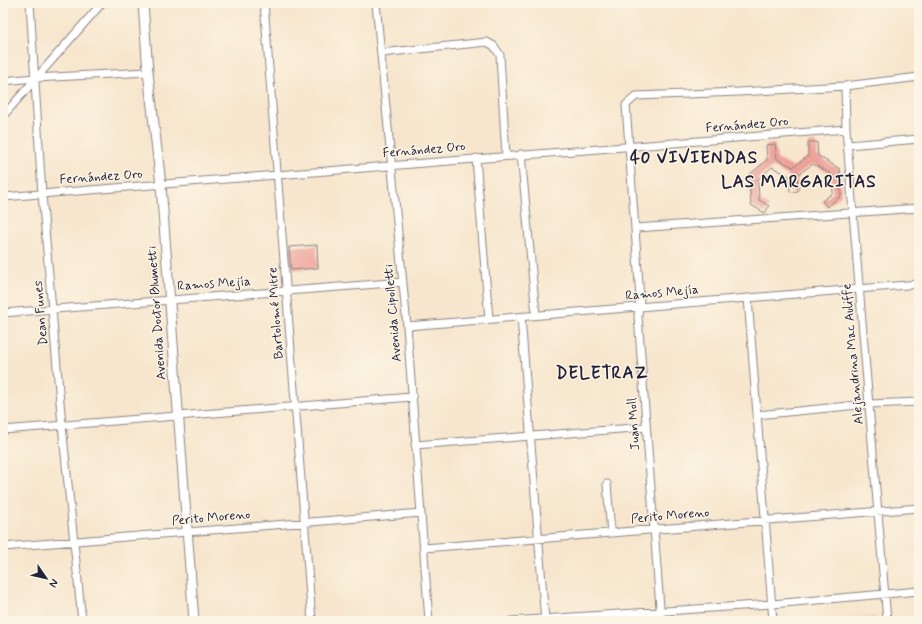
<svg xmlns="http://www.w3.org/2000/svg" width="922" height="624" viewBox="0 0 922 624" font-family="Mynerve,sans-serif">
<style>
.built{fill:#f4d3c0}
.building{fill:#eda098}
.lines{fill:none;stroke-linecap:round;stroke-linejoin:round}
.minor-casing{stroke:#8c8484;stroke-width:9}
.major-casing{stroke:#8c8484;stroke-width:11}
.minor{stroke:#fff;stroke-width:7}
.major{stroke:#fff;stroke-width:9}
.labels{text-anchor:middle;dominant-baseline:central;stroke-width:3;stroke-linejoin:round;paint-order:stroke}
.street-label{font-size:13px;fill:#22223b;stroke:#fcf5e5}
.district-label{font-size:17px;font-weight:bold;letter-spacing:1px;fill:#22223b;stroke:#fcf5e5}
</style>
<rect width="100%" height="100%" fill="#fcf5e5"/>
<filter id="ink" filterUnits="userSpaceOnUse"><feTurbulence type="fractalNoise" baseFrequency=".025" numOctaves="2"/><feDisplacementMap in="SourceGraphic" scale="8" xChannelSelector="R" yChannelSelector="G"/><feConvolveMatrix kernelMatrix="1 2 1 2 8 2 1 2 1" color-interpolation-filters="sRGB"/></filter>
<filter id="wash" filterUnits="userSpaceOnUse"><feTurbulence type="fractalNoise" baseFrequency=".012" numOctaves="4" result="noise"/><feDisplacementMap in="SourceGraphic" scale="16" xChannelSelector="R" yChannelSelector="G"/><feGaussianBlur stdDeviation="0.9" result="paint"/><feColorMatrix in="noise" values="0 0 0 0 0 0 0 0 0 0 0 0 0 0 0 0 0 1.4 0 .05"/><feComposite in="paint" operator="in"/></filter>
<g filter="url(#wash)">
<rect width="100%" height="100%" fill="#f7e6cd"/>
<path class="built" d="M875 616V621H844V619Z"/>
<g id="blocks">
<path class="building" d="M808 142H817L818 156 840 169 841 196 827 207 822 201 833 193 831 174 813 164 797 175 798 191 790 192 789 176 772 167 758 179 759 200 769 206 765 213 751 205 749 175 767 160 766 145 775 144 777 159 793 167 808 156Z
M317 245 318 268 291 270 289 247Z"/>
</g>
</g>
<g filter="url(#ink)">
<use href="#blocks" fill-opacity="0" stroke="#8c8484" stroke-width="1"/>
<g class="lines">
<g class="minor-casing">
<path id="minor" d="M30 3 42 194 62 425 82 621
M264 3 312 621
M376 3 407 326 429 621
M381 53 487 42 494 46 500 55 506 156
M3 81 35 78 148 72
M845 86 846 129 887 621
M3 116 102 3
M848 145 919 139
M521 154 536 315
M476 158 489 319
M3 197 846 129
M636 228 919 208
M748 298 773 621
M3 313 403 282
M521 317 545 621
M407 326 919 284
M757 415 869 404 919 402
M3 430 412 397
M415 445 646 427
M607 484 611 533
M3 547 421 513
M424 548 919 508
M511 621 772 604 919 591
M661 621 638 316 640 298 626 105 636 96 739 92 845 86 919 77"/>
</g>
<g class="major-casing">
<path id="major" d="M143 3 148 72 161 185 194 621"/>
</g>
<use href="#minor" class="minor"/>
<use href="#major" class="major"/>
</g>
</g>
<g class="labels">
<g class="street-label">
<text transform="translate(747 125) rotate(-5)">Fernández Oro</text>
<text transform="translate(424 150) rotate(-5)">Fernández Oro</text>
<text transform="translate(101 177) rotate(-4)">Fernández Oro</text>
<text transform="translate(214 284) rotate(-4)">Ramos Mejía</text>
<text transform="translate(662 293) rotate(-5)">Ramos Mejía</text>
<text transform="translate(41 313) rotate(-95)">Dean Funes</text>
<text transform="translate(157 313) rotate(-94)">Avenida Doctor Blumetti</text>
<text transform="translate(276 313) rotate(-94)">Bartolomé Mitre</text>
<text transform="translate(393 313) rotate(-95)">Avenida Cipolletti</text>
<text transform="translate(853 354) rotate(-95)">Alejandrina Mac Auliffe</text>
<text transform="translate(634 424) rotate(-94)">Juan Moll</text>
<text transform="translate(670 516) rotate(-5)">Perito Moreno</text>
<text transform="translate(211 518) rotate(-5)">Perito Moreno</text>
</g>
<g class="district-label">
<text x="694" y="158">40 VIVIENDAS</text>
<text x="799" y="182">LAS MARGARITAS</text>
<text x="602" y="373">DELETRAZ</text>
</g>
</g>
<rect width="922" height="624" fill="none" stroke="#fcf5e5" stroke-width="16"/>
<g transform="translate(46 578) rotate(124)" stroke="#fcf5e5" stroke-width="3" paint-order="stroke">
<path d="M0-3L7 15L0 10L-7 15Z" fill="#22223b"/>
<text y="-6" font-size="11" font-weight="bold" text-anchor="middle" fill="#22223b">N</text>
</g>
</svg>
